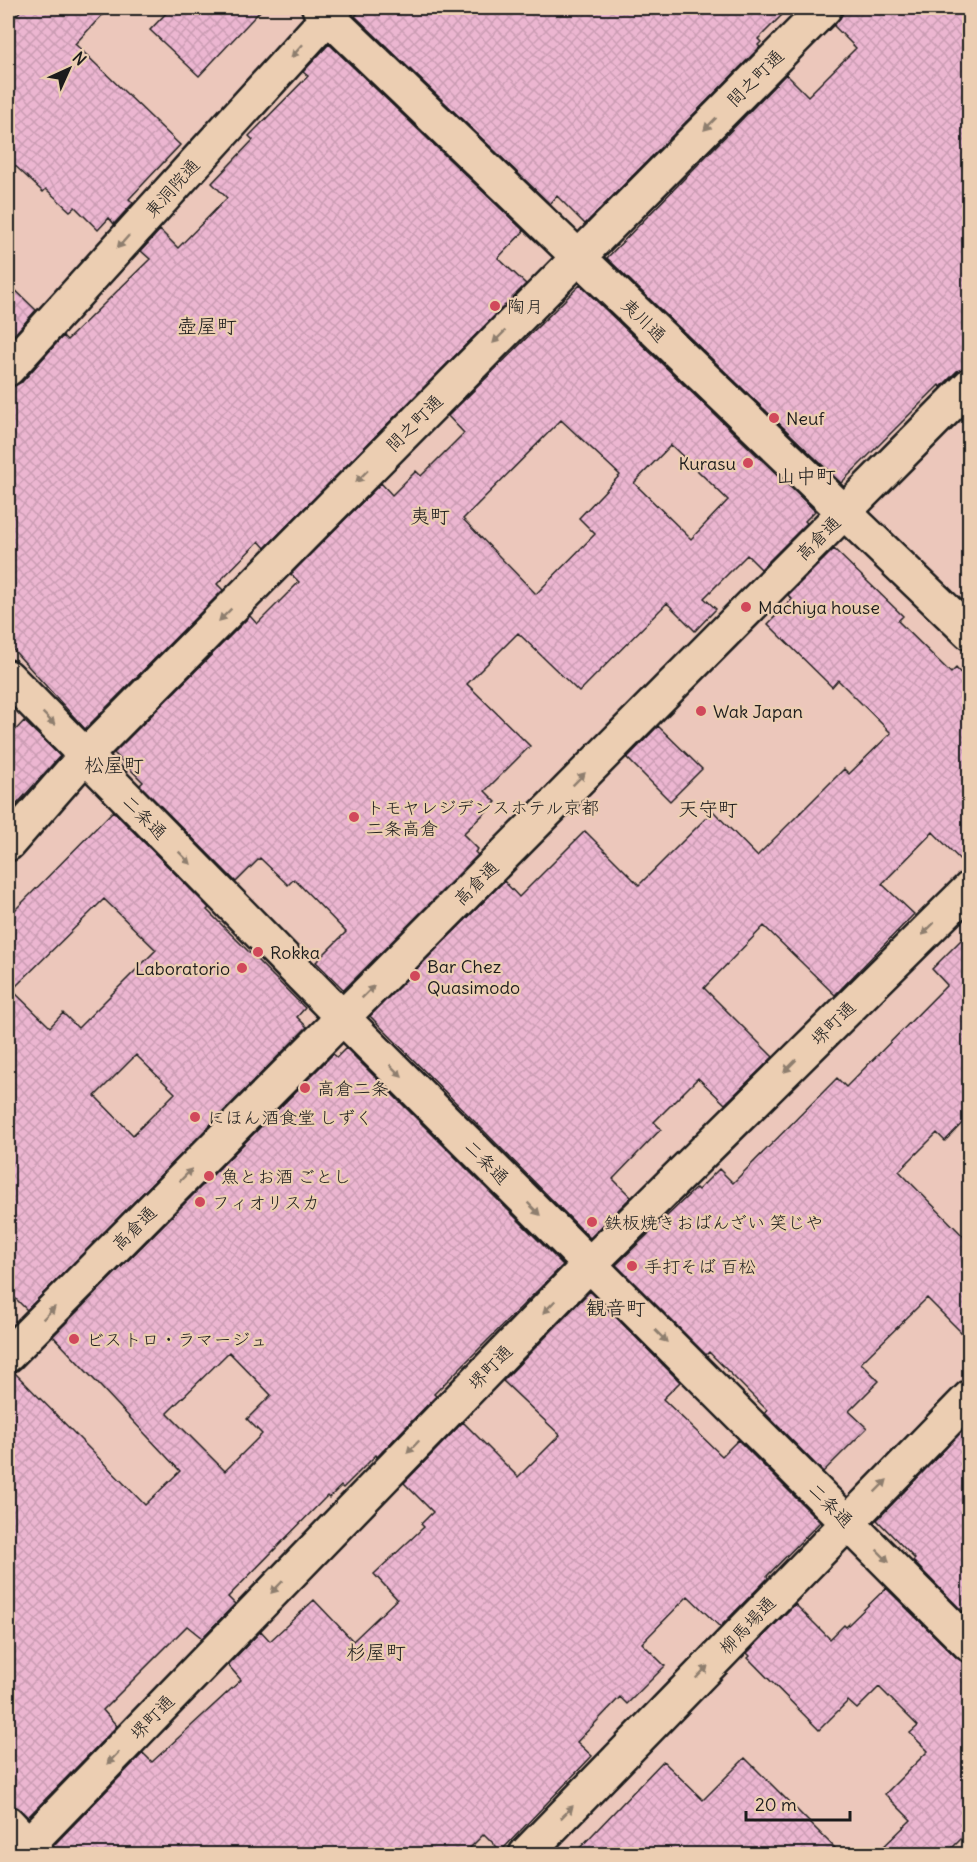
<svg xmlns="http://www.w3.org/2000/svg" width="977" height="1862" viewBox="0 0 977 1862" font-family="Delius,'Klee One',sans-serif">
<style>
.building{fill:url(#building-cross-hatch);stroke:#1c1c1c;stroke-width:1.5;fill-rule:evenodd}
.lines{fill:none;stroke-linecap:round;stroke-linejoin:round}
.minor-casing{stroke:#1c1c1c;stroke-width:38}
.minor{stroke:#ecceb2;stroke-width:33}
.oneway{fill:#8e7e6e}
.poi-dot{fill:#d1495b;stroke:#ecceb2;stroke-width:2}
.labels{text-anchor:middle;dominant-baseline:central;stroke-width:4.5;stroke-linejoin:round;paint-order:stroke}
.street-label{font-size:18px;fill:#1c1c1c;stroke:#ecceb2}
.poi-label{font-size:18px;fill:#1c1c1c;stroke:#ecceb2;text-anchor:start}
.neighbourhood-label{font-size:20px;fill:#1c1c1c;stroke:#ecceb2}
</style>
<defs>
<pattern id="building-cross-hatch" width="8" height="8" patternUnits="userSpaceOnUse" patternTransform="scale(1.5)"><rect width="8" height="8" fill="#ecb6d1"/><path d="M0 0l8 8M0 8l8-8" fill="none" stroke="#ca9cb3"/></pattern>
</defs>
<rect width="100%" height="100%" fill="#ecc7bb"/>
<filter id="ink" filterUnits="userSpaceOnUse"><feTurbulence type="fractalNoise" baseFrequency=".0167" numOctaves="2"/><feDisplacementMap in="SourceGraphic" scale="12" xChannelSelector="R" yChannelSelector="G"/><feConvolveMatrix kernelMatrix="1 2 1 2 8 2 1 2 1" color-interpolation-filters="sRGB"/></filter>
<g filter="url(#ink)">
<path class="building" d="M23 8H109L75 44 180 145 129 199 133 203 114 224 109 218 98 230 75 207 70 211 46 189 43 192 8 159V25Z
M171 8H263L199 76 150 30Z
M363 8H789L758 39 761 42 758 45 760 47 585 224 557 196 550 204 355 16Z
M843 8H969V367L957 371 941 387 939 385 841 483 607 258 786 74 808 96 856 48 834 26 843 13Z
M329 44 524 231 498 258 526 284 265 548 259 541 217 584 223 590 85 729 8 644V387L22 382 63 336 67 340 150 259 141 251 160 230 178 248 227 198 212 183 253 140 249 136 308 76 303 72Z
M8 283 36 310 8 342Z
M580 285 815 511 805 521 807 523 761 569 747 555 704 598 716 609 695 631 667 603 579 692 518 633 467 684 530 746 485 791 496 802 463 834 478 849 475 852 478 855 344 990 316 962 346 932 294 879 288 885 260 858 236 882 140 785 143 782 114 753 250 616 257 624 299 582 291 574 381 483 392 495 416 471 421 476 464 433 448 416ZM561 420 620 475 579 518 595 534 536 594 463 519ZM671 445 728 500 691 539 634 483Z
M834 549 903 616 898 621 951 673 956 668 969 682V869L933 832 882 884 914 914 835 995 764 926 704 988 773 1057 725 1104 698 1078 654 1122 661 1129 613 1179 631 1197 590 1238 370 1016 504 881 519 897 585 831 639 885 713 811 757 856 844 769 849 774 891 733 838 680 832 687 768 624 792 599 788 595Z
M24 721 60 756 8 814V738Z
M658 726 702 769 670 801 627 758Z
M113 811 209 908 207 910 305 1008 297 1017 307 1027 27 1310 8 1291V917ZM104 899 156 950 78 1028 63 1013 50 1027 12 990ZM136 1055 175 1093 133 1135 95 1096Z
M969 932V1116L945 1141 937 1133 899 1171 969 1242V1340L927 1298 861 1363 879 1381 849 1411 867 1428 823 1472 765 1413 767 1410 709 1352 706 1355 616 1265 696 1188 698 1190 719 1169 733 1183 837 1078 846 1087 947 985 932 969Z
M346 1048 563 1265 434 1394 436 1396 377 1457 376 1455 343 1488 341 1486 329 1498 327 1496 228 1597 235 1604 202 1638 187 1626 103 1710 117 1726 28 1817 8 1802V1373L14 1372 145 1505 180 1471 53 1336 333 1054 337 1057ZM229 1352 271 1395 247 1419 262 1434 225 1471 167 1413Z
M590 1291 680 1382 663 1399 722 1456 738 1440 820 1522 767 1576 768 1578 720 1627 688 1596 642 1643 665 1666 627 1704 620 1697 577 1742 592 1756 501 1851 484 1834 464 1854H60L53 1846 143 1753 152 1762 241 1680 228 1665 261 1631 270 1641 314 1600 353 1641 397 1599 374 1574 424 1527 421 1524 433 1512 404 1483 463 1422 518 1477 560 1435 503 1381Z
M969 1424V1618L913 1561 915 1559 877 1520Z
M886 1588 957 1658 969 1663V1831L946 1854H876L911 1820 885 1794 928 1751 910 1733 918 1726 879 1687 857 1709 848 1701 819 1730 748 1658 750 1656 747 1653 795 1604 830 1639 844 1625 846 1627Z
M745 1758 841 1854H574L663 1761 703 1800Z"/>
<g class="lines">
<g class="minor-casing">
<path id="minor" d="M319 8 970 633
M8 369 336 8
M8 677 342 1017 970 1645
M8 844 85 756 825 8
M8 1355 970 385
M8 1823 37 1854
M19 1854 589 1265 970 888
M526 1854 970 1397"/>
</g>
<use href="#minor" class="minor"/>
</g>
<defs><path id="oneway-solid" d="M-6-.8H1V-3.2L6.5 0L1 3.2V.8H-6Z" transform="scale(1.5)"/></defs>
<g class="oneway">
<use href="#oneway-solid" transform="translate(297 51) rotate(132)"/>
<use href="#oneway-solid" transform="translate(710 124) rotate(135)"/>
<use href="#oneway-solid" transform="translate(123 242) rotate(132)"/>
<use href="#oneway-solid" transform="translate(499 337) rotate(135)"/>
<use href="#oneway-solid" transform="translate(362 476) rotate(135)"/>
<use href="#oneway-solid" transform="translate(225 615) rotate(135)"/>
<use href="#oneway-solid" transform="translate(49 719) rotate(45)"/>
<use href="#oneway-solid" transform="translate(579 779) rotate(-45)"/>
<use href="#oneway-solid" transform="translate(185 858) rotate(45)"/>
<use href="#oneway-solid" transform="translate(928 929) rotate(135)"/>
<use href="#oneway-solid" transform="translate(368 992) rotate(-45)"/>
<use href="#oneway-solid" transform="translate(790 1066) rotate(135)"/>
<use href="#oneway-solid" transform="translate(396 1071) rotate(45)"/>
<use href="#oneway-solid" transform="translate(186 1175) rotate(-45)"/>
<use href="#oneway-solid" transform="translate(534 1209) rotate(45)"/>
<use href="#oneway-solid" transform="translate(549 1307) rotate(134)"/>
<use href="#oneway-solid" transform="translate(49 1313) rotate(-45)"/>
<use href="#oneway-solid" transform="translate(661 1336) rotate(45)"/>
<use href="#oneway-solid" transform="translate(413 1447) rotate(134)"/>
<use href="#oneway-solid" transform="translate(881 1486) rotate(-45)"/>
<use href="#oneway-solid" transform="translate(883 1556) rotate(45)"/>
<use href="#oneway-solid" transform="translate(277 1587) rotate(134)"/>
<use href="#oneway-solid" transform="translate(702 1672) rotate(-46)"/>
<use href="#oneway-solid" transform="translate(113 1758) rotate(134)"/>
<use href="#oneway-solid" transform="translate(567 1812) rotate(-46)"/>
</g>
</g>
<g class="poi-dot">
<circle cx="495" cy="306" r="6"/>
<circle cx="774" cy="418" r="6"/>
<circle cx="748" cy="463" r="6"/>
<circle cx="746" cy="607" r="6"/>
<circle cx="701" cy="711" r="6"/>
<circle cx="354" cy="817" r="6"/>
<circle cx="258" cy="952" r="6"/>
<circle cx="242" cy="968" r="6"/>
<circle cx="415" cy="976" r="6"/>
<circle cx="305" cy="1088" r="6"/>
<circle cx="195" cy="1117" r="6"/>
<circle cx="209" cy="1176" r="6"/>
<circle cx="200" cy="1202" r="6"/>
<circle cx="592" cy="1222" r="6"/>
<circle cx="632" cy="1266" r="6"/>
<circle cx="74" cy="1339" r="6"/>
</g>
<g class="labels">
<g class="street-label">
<text transform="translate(755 78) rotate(-45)">間之町通</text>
<text transform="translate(172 188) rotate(-48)">東洞院通</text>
<text transform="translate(644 320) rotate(44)">夷川通</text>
<text transform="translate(414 423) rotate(-45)">間之町通</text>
<text transform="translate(818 538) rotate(-45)">高倉通</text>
<text transform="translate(145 817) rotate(45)">二条通</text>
<text transform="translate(476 883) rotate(-45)">高倉通</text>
<text transform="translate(833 1023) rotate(-45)">堺町通</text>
<text transform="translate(487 1162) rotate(45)">二条通</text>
<text transform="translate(134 1228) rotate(-45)">高倉通</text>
<text transform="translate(490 1367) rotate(-46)">堺町通</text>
<text transform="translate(831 1505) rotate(45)">二条通</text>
<text transform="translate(747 1625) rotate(-46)">柳馬場通</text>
<text transform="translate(152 1717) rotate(-46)">堺町通</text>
</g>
<g class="poi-label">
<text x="507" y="306">陶月</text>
<text x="786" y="418">Neuf</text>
<text x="736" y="463" text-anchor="end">Kurasu</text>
<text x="758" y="607">Machiya house</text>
<text x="713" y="711">Wak Japan</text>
<text x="366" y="807">トモヤレジデンスホテル京都<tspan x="366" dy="21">二条高倉</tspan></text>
<text x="270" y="952">Rokka</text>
<text x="427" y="966">Bar Chez<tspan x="427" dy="21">Quasimodo</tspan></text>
<text x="230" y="968" text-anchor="end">Laboratorio</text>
<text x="317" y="1088">高倉二条</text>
<text x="207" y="1117">にほん酒食堂 しずく</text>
<text x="221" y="1176">魚とお酒 ごとし</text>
<text x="212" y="1202">フィオリスカ</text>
<text x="604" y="1222">鉄板焼きおばんざい 笑じや</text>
<text x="644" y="1266">手打そば 百松</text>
<text x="86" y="1339">ビストロ・ラマージュ</text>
</g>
<g class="neighbourhood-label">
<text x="207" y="325">壺屋町</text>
<text x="806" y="475">山中町</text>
<text x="430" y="515">夷町</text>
<text x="114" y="764">松屋町</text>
<text x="708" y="808">天守町</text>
<text x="616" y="1307">観音町</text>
<text x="376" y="1651">杉屋町</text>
</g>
</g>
<rect width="977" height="1862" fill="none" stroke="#ecceb2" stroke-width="30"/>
<rect x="15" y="15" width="947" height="1832" fill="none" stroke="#1c1c1c" stroke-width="2" filter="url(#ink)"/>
<g transform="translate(69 69) rotate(45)" stroke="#ecceb2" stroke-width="4.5" paint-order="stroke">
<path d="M0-4.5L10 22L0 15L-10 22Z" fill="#1c1c1c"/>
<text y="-9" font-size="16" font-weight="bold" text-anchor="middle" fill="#1c1c1c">N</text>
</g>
<path d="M746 1811v9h104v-9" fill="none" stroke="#1c1c1c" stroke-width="3"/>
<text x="755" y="1811" font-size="18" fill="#1c1c1c" stroke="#ecceb2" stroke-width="4.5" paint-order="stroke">20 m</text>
</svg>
